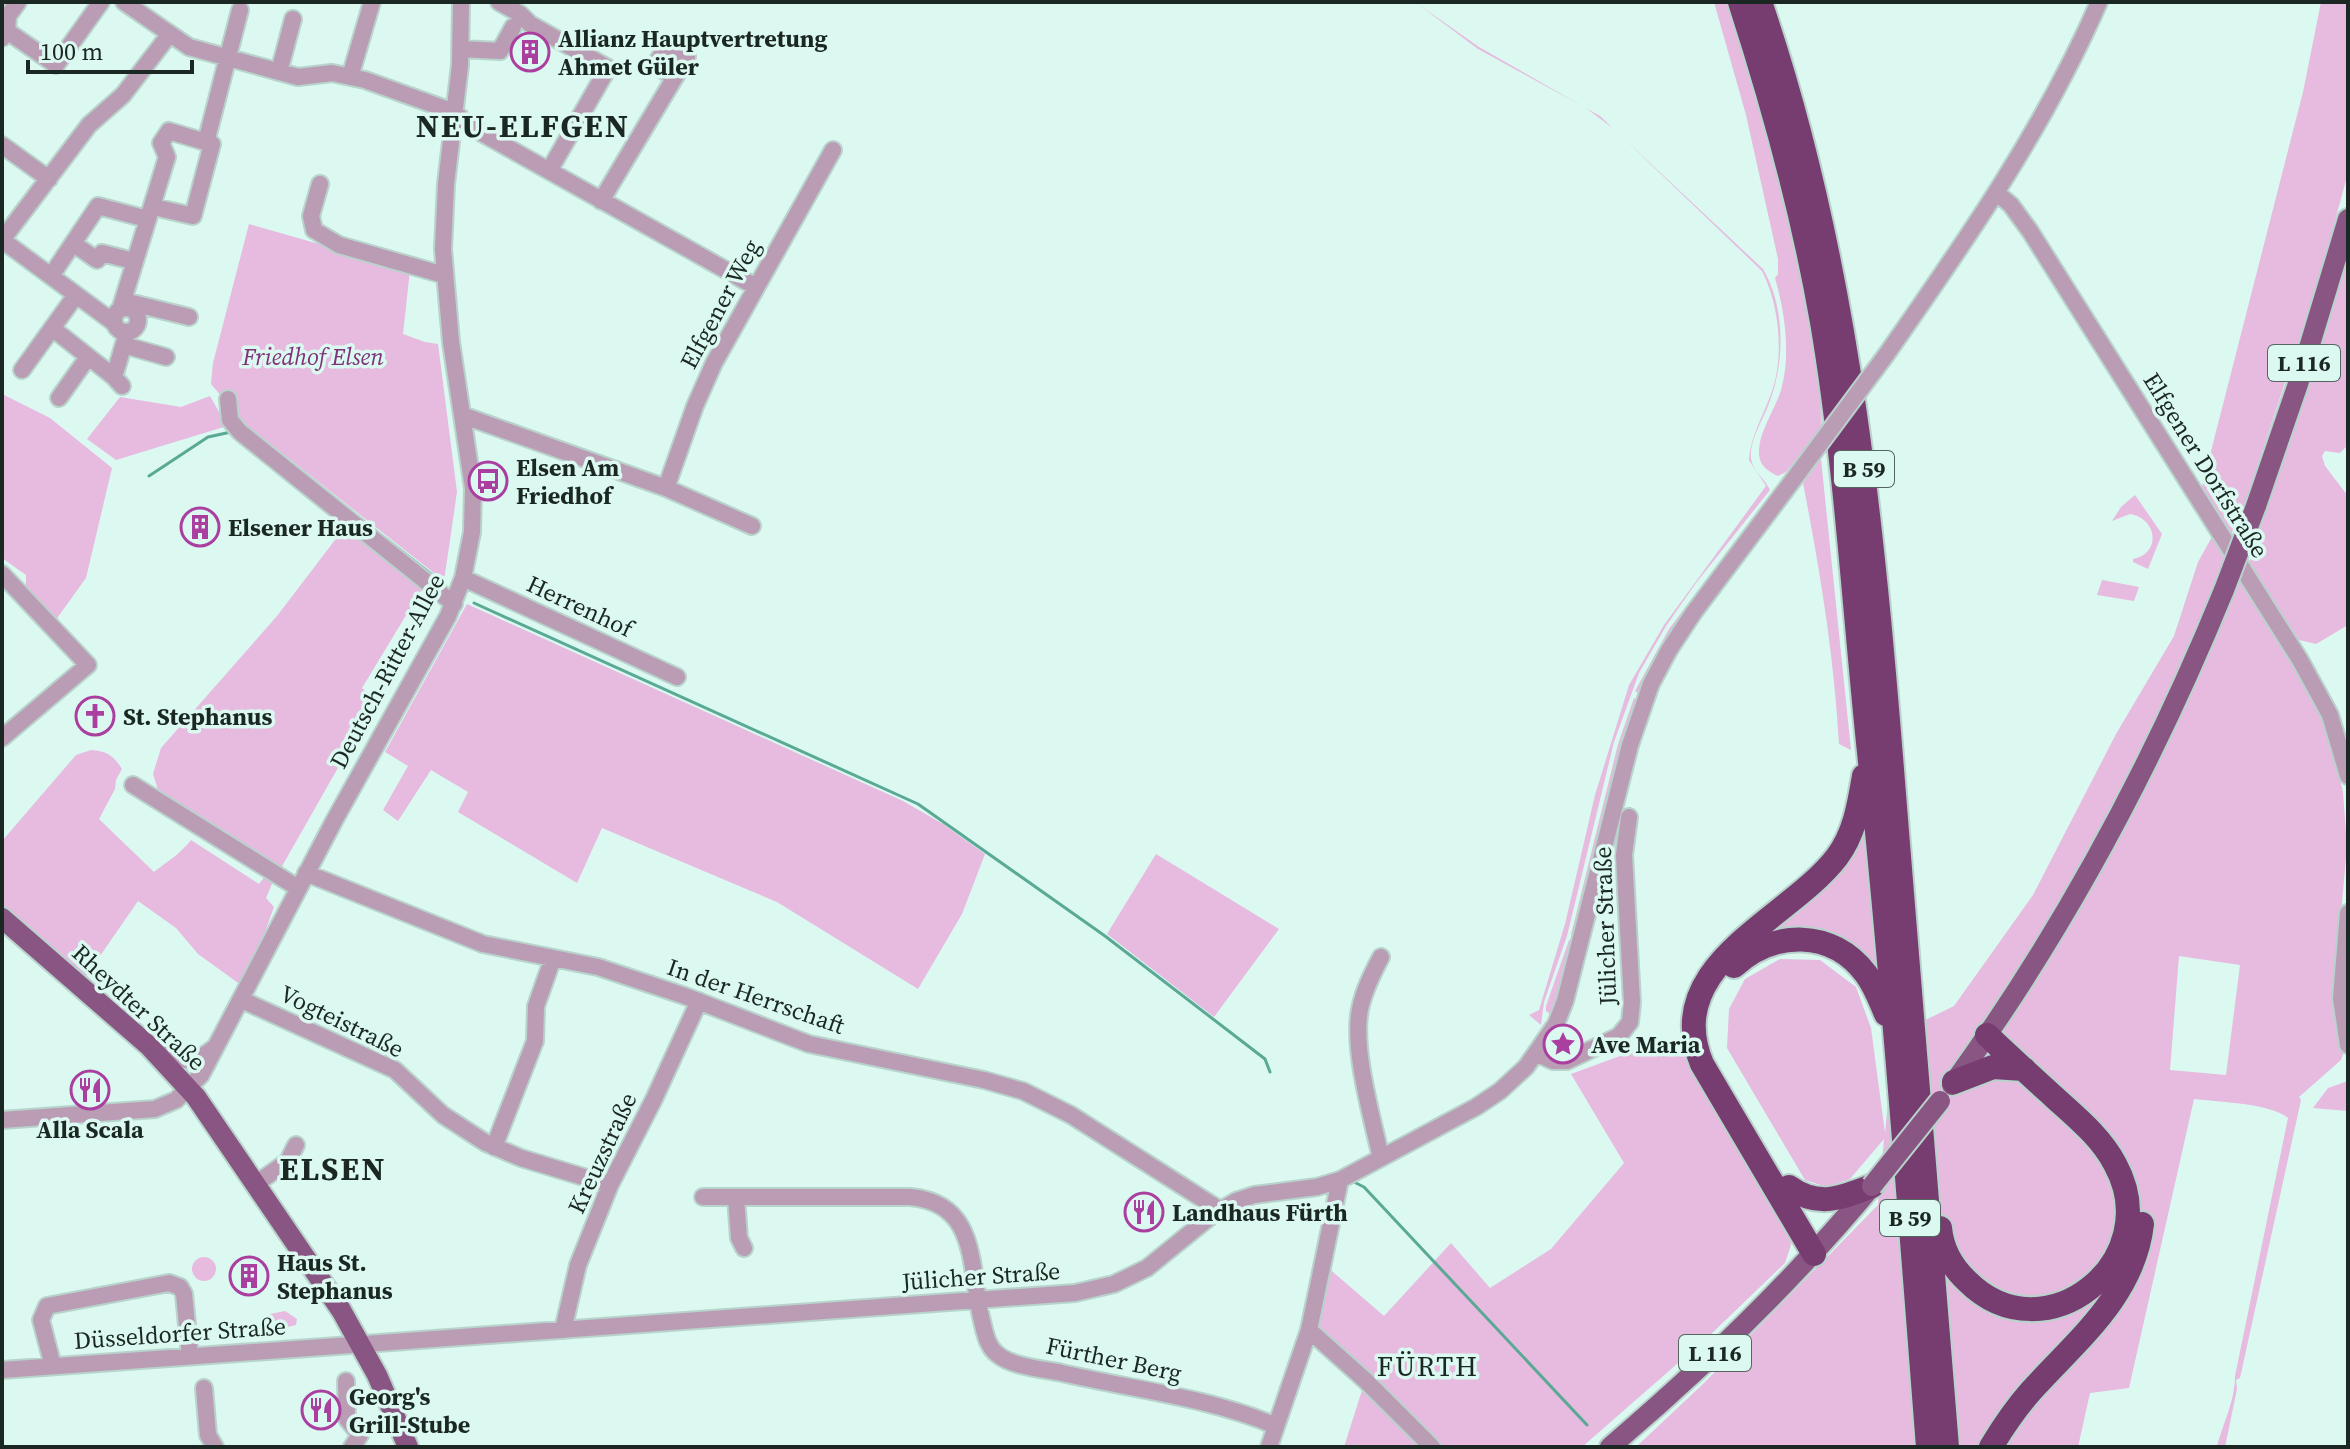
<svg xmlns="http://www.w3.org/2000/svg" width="2350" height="1449" viewBox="0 0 2350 1449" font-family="'Source Serif 4',serif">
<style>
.green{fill:#e7bae0;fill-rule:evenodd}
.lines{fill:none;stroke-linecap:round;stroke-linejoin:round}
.stream{stroke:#59a995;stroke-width:3}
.minor-casing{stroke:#b8d3cb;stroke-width:20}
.major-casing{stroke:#b8d3cb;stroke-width:24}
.highway-casing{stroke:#b8d3cb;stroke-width:28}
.minor{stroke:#ba9cb5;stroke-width:16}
.major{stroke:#895683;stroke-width:20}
.highway{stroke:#773c70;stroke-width:24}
.minor-bridge-casing{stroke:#b8d3cb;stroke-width:20;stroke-linecap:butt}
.major-bridge-casing{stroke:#b8d3cb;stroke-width:24;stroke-linecap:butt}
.minor-bridge{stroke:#ba9cb5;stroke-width:16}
.major-bridge{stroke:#895683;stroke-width:20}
.labels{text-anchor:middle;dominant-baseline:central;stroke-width:7;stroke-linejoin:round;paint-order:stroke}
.shield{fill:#dbf9f0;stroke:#556660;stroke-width:2}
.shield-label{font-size:22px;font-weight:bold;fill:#1b2723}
.poi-label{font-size:24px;font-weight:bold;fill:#1b2723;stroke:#dbf9f0;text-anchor:start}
.street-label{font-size:24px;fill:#1b2723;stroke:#dbf9f0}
.park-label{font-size:24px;font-style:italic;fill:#803278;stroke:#dbf9f0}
.quarter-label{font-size:28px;letter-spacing:2px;fill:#1b2723;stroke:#dbf9f0}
.district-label{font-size:32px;font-weight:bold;letter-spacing:2px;fill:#1b2723;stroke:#dbf9f0}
</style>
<rect width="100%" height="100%" fill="#dbf9f0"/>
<path class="green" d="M1415 2 1479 47 1600 116 1763 269C1786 308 1785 365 1768 406 1762 421 1749 442 1751 459 1753 471 1765 479 1770 490L1696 583 1666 626 1639 673 1614 742 1567 936 1544 1002 1541 1025 1529 1015 1539 1010 1565 924 1595 795 1629 685 1664 625 1766 486 1749 460C1751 434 1765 413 1773 388 1784 353 1779 304 1762 271L1614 129 1586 108 1478 49Z
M1714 2H1728L1773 152 1787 213 1817 360 1822 427 1786 472 1778 476C1768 471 1760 467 1759 454 1758 433 1775 410 1781 390 1791 355 1785 312 1775 278L1778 274V259L1746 115Z
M2321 2H2348V173L2318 283 2239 521 2237 520 2229 540 2326 721 2343 792 2347 846 2338 948 2344 1051 2341 1060 2299 1097 2301 1100 2240 1378 2236 1380 2237 1389 2225 1447H2217C2223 1422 2235 1402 2235 1376L2288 1118C2270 1103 2219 1102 2194 1099L2129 1388 2090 1393 2078 1447H1636L1703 1384 1878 1205 1884 1139 1850 1179 1827 1187 1805 1180 1727 1048 1729 1009 1745 979 1780 959 1820 960 1856 987 1871 1028 1885 1133 1895 1035 1954 1006 2033 895 2116 734 2174 636 2198 562 2213 535 2199 498 2303 92ZM2179 956 2240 965 2226 1075 2170 1070Z
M249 224 410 270 403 334 425 342 438 344 457 492 444 581 245 424 211 384 213 363Z
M2348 258V445L2340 453 2325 451 2322 456 2325 466 2348 496V625L2316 644 2299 640 2248 566Z
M4 395 50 418 112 468 86 578 55 621 26 591V575L2 558V398Z
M210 396 227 426 116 460 87 439 120 397 181 407Z
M1821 459 1851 750 1839 744C1834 656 1820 570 1803 483Z
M2135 495 2162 534 2148 569 2133 562V559C2162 553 2157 518 2130 514L2112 521 2121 507Z
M1770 496V502L1640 694 1635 691 1669 629Z
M348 523 425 584 362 688 376 701 281 868 158 790 153 774 161 748 277 616Z
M2102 580 2139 587 2134 601 2097 595Z
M467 604 903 801 943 824 985 854 962 914 918 989 777 902 602 828 577 883 458 812 468 792 431 770 398 821 383 810 408 766 385 752Z
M1634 698 1639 700 1576 935H1571L1618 744Z
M91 750C107 751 114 756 122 769L116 780 115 789 99 819 154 872C168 861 180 854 191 840L259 884 266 875 274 879 266 898 274 907 245 988 198 954 176 928 138 901 82 982 2 914V841L76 755Z
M1863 829 1877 973 1767 935 1817 897 1848 864Z
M1156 854 1279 929 1214 1017 1107 934Z
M1569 940 1575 941 1551 1015 1546 1011V1006Z
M1687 1037 1789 1232 1791 1245 1785 1263 1709 1336 1582 1447H1439L1314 1326 1326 1266 1384 1316 1451 1243 1490 1288 1551 1249 1624 1163 1571 1074 1639 1049Z
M2348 1081V1111L2313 1108 2328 1088Z
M192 1269a12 12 0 1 1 24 0a12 12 0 1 1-24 0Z
M285 1311 297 1319 296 1325 271 1331 264 1328 262 1322 270 1314Z
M1364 1384 1425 1447H1344Z"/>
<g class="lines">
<path class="stream" d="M149 476 208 437 231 432
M385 538 445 585
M474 603 918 804 1105 936 1265 1059 1270 1072
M1354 1182 1364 1187 1587 1425"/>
<g class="minor-casing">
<path id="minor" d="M124 2 189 47 298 77 332 73 365 80 454 112 471 127 756 287
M499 2 520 14 530 24 608 68 549 171
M7 31 56 65 101 2
M2 38 7 31 8 16 18 2
M461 49 500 51 513 27
M279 72 293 19
M350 77 372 2
M206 142 240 10
M2 145 49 179
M320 184 311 216 314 230 339 245 444 275
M1997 193 2011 205 2030 231 2300 660 2330 715 2348 776
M601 201 687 57 666 46 655 66 675 77
M2 240 89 125 123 95 169 35
M2 240 113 322
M74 244 97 260 102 253 133 261
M51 276 98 206 147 219
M124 301 189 317
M114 320a12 12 0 1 1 24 0a12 12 0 1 1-24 0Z
M120 310 167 157 161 143 169 131 212 144 193 216 154 207
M52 328 114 377 122 386
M124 345 166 357
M1886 355C1965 242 2044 129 2099 2
M22 370 76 295
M114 377 127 333
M59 398 88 357
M228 399 230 420 240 432 454 604
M462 415 666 488 752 526
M666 488 695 406 714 363 833 150
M2 574 88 665 2 738
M463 578 677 677
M133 785 298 888
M306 873 483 944 598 967 685 996 809 1044 984 1080 1023 1091 1071 1115 1220 1210
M2348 913 2341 998 2348 1045
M242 1000 395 1070 443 1115 486 1143 521 1158 610 1185
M155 1050C177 1062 195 1065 214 1048
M1536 1053 1553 1061H1567L1619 1036 1630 1022 1632 1002 1624 855 1629 817
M2 1120 155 1109 176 1100 201 1075 334 821 448 616 463 578 472 532 473 488 451 342 443 249 446 184 460 65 461 2
M494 1147 535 1041 536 1006 553 958
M1381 1158C1372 1117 1352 1049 1360 1009 1364 990 1372 974 1381 957
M1340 1180 1309 1330 1365 1380 1432 1447
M256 1184 288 1161 296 1145
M703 1197H910C980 1203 969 1270 982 1321 985 1333 987 1346 997 1354 1012 1367 1043 1369 1062 1373 1131 1389 1211 1398 1276 1426
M736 1197 739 1238 744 1248
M563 1330 578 1265 610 1185 654 1099 699 1001
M53 1366 41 1320 47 1306 169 1283 180 1287 184 1294 190 1356
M2 1370 1075 1293 1114 1284 1147 1268 1211 1216 1236 1201 1254 1195 1317 1187 1340 1180 1476 1107 1500 1091 1526 1067 1556 1024 1565 1001 1630 745 1651 684 1669 650 1694 612 1799 472
M346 1381 347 1419 360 1435 352 1447
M204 1388 208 1435 215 1447
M1269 1447 1309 1330"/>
</g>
<g class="major-casing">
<path id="major" d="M2256 506 2298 384 2348 219
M2 918 149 1046 196 1097 341 1310 377 1375 408 1447
M1952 1085C2063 932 2153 764 2224 590
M1610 1447C1704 1367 1793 1281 1872 1186"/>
</g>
<g class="highway-casing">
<path id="highway" d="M1740 2C1774 107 1803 213 1822 322 1846 464 1854 608 1869 752 1893 983 1910 1215 1928 1447
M1760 2C1852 270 1875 552 1897 832 1914 1037 1931 1242 1947 1447
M1734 966C1774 930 1832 929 1866 974 1875 986 1880 1000 1886 1014
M1954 1082 1993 1067 2024 1069
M1789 1187C1818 1208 1842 1198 1872 1186
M1940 1228C1942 1249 1952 1267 1967 1281 2045 1359 2168 1260 2115 1164 2101 1137 2076 1117 2054 1097 2031 1076 2009 1056 1987 1035
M1814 1254 1702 1064C1660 964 1789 920 1837 857 1855 833 1859 805 1864 776
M1991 1447C2003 1427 2016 1408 2031 1391 2076 1341 2134 1296 2142 1224"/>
</g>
<use href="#minor" class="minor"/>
<use href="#major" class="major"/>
<use href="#highway" class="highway"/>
<g class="minor-bridge-casing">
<path id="minor-bridge" d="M1799 472 1886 355"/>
</g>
<g class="major-bridge-casing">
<path id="major-bridge" d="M2224 590 2256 506
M1872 1186 1940 1101"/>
</g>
<use href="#minor-bridge" class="minor-bridge"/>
<use href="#major-bridge" class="major-bridge"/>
</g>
<defs>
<g id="building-ring" transform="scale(2)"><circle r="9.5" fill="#dbf9f0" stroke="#aa3fa0" stroke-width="1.5"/><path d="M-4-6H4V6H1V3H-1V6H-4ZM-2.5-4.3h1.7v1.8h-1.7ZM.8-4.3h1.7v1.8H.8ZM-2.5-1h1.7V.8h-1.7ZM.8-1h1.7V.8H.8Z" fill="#aa3fa0"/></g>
<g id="bus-ring" transform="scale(2)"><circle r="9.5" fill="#dbf9f0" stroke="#aa3fa0" stroke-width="1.5"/><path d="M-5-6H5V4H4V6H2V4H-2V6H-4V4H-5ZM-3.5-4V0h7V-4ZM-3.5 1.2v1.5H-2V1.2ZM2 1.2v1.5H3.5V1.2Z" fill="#aa3fa0"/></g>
<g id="church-ring" transform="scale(2)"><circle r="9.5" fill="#dbf9f0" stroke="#aa3fa0" stroke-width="1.5"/><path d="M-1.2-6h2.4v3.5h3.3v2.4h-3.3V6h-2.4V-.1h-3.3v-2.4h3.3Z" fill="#aa3fa0"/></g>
<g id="sight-ring" transform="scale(2)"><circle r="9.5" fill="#dbf9f0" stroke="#aa3fa0" stroke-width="1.5"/><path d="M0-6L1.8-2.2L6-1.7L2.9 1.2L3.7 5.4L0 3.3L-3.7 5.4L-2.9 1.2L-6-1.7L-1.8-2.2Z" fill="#aa3fa0"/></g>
<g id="restaurant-ring" transform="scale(2)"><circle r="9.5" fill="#dbf9f0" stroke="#aa3fa0" stroke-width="1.5"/><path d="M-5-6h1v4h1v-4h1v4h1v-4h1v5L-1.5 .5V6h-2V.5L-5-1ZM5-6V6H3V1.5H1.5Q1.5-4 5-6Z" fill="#aa3fa0"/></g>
</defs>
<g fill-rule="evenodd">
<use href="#building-ring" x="530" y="52"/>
<use href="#bus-ring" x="488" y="481"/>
<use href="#building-ring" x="200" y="527"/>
<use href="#church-ring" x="95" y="716"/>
<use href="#sight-ring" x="1563" y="1044"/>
<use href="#restaurant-ring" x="90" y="1090"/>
<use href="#restaurant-ring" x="1144" y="1212"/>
<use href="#building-ring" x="249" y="1276"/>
<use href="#restaurant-ring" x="321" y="1410"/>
</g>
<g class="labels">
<g class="shield">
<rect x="2268" y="345" width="72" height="36" rx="6"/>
<rect x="1834" y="451" width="60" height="36" rx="6"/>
<rect x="1880" y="1200" width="60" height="36" rx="6"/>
<rect x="1679" y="1335" width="72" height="36" rx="6"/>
</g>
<g class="shield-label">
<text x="2304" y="363">L 116</text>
<text x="1864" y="469">B 59</text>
<text x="1910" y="1218">B 59</text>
<text x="1715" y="1353">L 116</text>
</g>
<g class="poi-label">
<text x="558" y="38">Allianz Hauptvertretung<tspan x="558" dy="28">Ahmet Güler</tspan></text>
<text x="516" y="467">Elsen Am<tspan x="516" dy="28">Friedhof</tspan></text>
<text x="228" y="527">Elsener Haus</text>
<text x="123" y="716">St. Stephanus</text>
<text x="1591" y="1044">Ave Maria</text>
<text x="90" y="1129" text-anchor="middle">Alla Scala</text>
<text x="1172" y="1212">Landhaus Fürth</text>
<text x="277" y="1262">Haus St.<tspan x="277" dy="28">Stephanus</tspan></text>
<text x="349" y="1396">Georg's<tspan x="349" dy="28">Grill-Stube</tspan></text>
</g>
<g class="street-label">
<text transform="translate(720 304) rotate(-62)">Elfgener Weg</text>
<text transform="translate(2206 465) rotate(58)">Elfgener Dorfstraße</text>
<text transform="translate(580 606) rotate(25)">Herrenhof</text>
<text transform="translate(387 671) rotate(-62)">Deutsch-Ritter-Allee</text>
<text transform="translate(1605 926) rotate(-92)">Jülicher Straße</text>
<text transform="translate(756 996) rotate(19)">In der Herrschaft</text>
<text transform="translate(139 1007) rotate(43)">Rheydter Straße</text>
<text transform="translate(342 1021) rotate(26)">Vogteistraße</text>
<text transform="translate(602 1153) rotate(-65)">Kreuzstraße</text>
<text transform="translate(981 1276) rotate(-4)">Jülicher Straße</text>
<text transform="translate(180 1333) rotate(-4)">Düsseldorfer Straße</text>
<text transform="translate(1114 1359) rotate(12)">Fürther Berg</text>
</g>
<g class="park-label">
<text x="313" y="356">Friedhof Elsen</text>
</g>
<g class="quarter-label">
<text x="1428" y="1366">FÜRTH</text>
</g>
<g class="district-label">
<text x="523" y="126">NEU-ELFGEN</text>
<text x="333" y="1169">ELSEN</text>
</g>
</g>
<rect width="2350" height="1449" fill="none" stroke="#1b2723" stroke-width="8"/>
<path d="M28 60v12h164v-12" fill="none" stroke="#1b2723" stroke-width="4"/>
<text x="40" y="60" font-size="24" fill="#1b2723" stroke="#dbf9f0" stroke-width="6" paint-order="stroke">100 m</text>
</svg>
